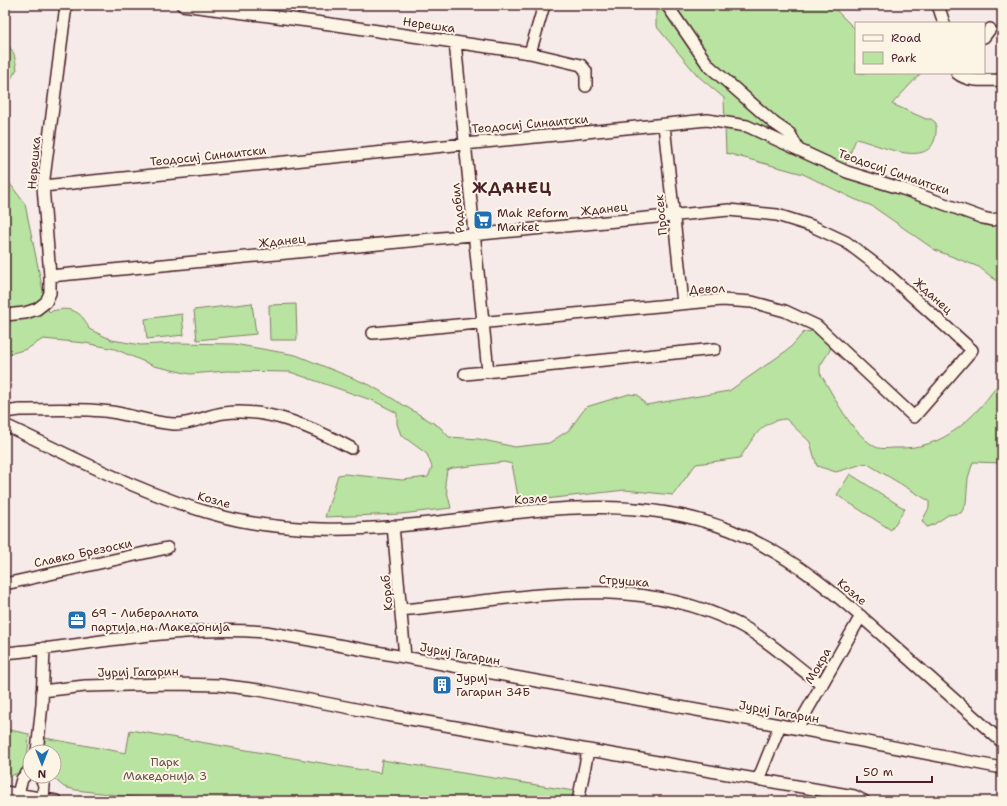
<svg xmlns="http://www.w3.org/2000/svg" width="1007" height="806" viewBox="0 0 1007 806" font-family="'Shantell Sans',sans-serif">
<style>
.green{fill:#b8e3a0;stroke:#818166}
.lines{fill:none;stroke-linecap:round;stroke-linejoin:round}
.minor-casing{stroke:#4a1f2b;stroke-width:14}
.minor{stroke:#fcf5e5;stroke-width:11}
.labels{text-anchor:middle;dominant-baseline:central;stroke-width:4;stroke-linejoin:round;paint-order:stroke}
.street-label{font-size:12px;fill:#4a1f2b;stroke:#fcf5e5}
.poi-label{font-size:12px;fill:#4a1f2b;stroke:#fcf5e5;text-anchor:start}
.park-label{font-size:12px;fill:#665048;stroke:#fcf5e5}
.district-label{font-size:16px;font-weight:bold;letter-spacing:1px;fill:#4a1f2b;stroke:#fcf5e5}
</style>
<rect width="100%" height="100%" fill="#f6ebe8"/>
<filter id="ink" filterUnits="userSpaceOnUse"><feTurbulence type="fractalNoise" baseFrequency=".025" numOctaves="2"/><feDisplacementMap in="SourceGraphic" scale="8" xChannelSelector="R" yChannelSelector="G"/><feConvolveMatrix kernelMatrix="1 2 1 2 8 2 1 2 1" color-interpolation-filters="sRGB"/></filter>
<g filter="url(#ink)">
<path class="green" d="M660 5H831L856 30V73H921L892 104 926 119H931L936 123C940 176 882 145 856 139L843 170 983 218H1002V285L979 267 935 250 872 206 854 199 803 174 726 153 724 98 698 76 656 26V9Z
M5 40 14 54 17 69 5 88Z
M5 177 25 204 44 296 49 312C67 306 82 309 89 329L112 340 141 345 176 343 234 344 296 355 370 385 440 427 449 437 479 439 515 447 549 443 569 430 586 407 629 394 638 395 646 405 729 391 789 349 804 332 814 331 831 346 830 350 820 366V373C835 398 850 431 874 446 879 450 889 448 895 448 946 450 975 417 1002 379V463L973 462 968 478 966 503 961 513 948 515 933 525 927 527 922 521 929 508V501L866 463 836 472 817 466 810 442 786 419C761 420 752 440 740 458L696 464 673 495 625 490 519 502 512 464 504 462 453 468 447 470 445 483 451 508 401 514 325 517 338 475 345 474 402 480 428 477 432 467 427 454 401 435 397 424V413L374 401 290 372 227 371 190 374 154 366 115 349 85 343 43 339 27 349 5 355Z
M252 303 256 334 197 340 194 310Z
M296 304 297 340H270L269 305Z
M182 314 184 335 147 339 145 319Z
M850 474 905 509 891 530 837 495Z
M5 729 29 734C28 751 29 777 5 776Z
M130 730 380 773 382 760 574 791 572 801H165L76 790 64 787 51 776H54V752H44L45 738 126 753Z"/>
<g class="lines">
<g class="minor-casing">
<path id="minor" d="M182 5 323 23 530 53 581 65 586 71V86
M667 5 708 65 774 123 790 134 798 149
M938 5 944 23
M984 37 990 29
M455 42 488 372
M530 53 544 5
M957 73C969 83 987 80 1002 80
M664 125 683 303
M43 186 707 120 747 126 847 172 903 189 983 218 992 220 1002 218
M50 276 729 210 777 215 812 226 846 242 883 270 972 350 914 417 817 326 785 311 752 302 722 300 373 333
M5 315 25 313 37 309 46 302 50 293V276L43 186 66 5
M465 374 715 349
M5 412 20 410C50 410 81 408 111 412 132 415 153 423 174 424 191 425 207 415 224 413 267 407 314 428 351 448
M5 425C74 457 143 495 217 515 251 525 286 528 321 529 457 533 598 478 730 530 793 555 842 599 891 643 928 676 965 709 1002 742
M393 526 405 657
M5 584 167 548
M401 610C516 600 630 570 738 624 769 640 794 665 822 685
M5 653C92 645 178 625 266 632L774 724 1002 768
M42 691 85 686 172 684 219 685 259 690 381 714 854 796 864 801
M797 728 861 616
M37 752 42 704 44 648
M40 776 44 785 43 799
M758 780 780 725
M5 792 56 801
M18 794 22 779 30 770
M578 801 588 751"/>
</g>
<use href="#minor" class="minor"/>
</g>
</g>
<defs>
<g id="supermarket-square" transform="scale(1)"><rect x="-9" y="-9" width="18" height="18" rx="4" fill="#1f6fb2" stroke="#fcf5e5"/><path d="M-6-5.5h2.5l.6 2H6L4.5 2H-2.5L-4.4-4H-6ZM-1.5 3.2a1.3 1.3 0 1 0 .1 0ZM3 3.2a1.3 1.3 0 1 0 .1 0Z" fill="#fff"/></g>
<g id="office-square" transform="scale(1)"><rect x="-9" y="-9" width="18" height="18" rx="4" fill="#1f6fb2" stroke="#fcf5e5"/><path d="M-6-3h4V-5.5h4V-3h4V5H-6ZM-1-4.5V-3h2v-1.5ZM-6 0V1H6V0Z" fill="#fff"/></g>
<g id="building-square" transform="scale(1)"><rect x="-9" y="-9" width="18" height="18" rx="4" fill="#1f6fb2" stroke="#fcf5e5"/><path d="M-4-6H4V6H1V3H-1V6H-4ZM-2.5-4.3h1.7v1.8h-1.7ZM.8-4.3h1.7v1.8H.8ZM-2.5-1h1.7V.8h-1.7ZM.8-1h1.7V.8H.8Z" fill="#fff"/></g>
</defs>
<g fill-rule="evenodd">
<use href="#supermarket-square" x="483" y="220"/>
<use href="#office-square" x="77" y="620"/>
<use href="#building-square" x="442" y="685"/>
</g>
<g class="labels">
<g class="street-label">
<text transform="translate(429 25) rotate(8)">Нерешка</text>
<text transform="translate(530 124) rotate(-5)">Теодосиј Синаитски</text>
<text transform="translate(208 156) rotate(-6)">Теодосиј Синаитски</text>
<text transform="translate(34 163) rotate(-85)">Нерешка</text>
<text transform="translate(894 172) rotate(19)">Теодосиј Синаитски</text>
<text transform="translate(458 208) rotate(-96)">Радобил</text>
<text transform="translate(604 209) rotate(-6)">Жданец</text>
<text transform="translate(661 215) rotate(-96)">Просек</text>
<text transform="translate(282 241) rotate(-6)">Жданец</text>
<text transform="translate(707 289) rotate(-3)">Девол</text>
<text transform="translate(933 296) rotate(42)">Жданец</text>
<text transform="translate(531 499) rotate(-4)">Козле</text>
<text transform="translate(214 500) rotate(15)">Козле</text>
<text transform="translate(83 553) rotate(-12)">Славко Брезоски</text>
<text transform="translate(624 581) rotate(4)">Струшка</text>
<text transform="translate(852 592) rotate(40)">Козле</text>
<text transform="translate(387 593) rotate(-95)">Кораб</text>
<text transform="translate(460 654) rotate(10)">Јуриј Гагарин</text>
<text transform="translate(818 666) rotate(-60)">Мокра</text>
<text transform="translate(138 672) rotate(-1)">Јуриј Гагарин</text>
<text transform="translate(779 712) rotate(10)">Јуриј Гагарин</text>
</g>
<g class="poi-label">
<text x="497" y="213">Mak Reform<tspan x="497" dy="14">Market</tspan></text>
<text x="91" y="613">69 - Либералната<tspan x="91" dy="14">партија на Македонија</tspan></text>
<text x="456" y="678">Јуриј<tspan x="456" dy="14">Гагарин 34Б</tspan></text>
</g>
<g class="park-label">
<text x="165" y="762">Парк<tspan x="165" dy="14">Македонија 3</tspan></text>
</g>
<g class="district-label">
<text x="512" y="187">ЖДАНЕЦ</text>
</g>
</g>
<rect width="1007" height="806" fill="none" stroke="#fcf5e5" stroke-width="20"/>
<rect x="10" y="10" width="987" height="786" fill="none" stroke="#4a1f2b" stroke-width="1.5" filter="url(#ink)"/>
<rect x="855" y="22" width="130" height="52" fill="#fcf5e5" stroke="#b59f9b"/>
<rect x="863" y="35" width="20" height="6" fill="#fcf5e5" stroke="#b59f9b"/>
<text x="891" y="42" font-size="12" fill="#4a1f2b">Road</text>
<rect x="863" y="52" width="20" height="12" fill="#b8e3a0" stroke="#b59f9b"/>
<text x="891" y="62" font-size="12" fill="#4a1f2b">Park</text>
<g transform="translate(42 764) rotate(180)"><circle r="19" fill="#fcf5e5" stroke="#b59f9b"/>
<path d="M0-3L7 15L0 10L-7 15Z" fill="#1f6fb2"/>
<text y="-6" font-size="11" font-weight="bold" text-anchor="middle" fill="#4a1f2b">N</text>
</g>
<path d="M857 776v6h75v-6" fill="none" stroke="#4a1f2b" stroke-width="2"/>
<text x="863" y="776" font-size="12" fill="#4a1f2b" stroke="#fcf5e5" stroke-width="3" paint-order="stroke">50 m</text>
</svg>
